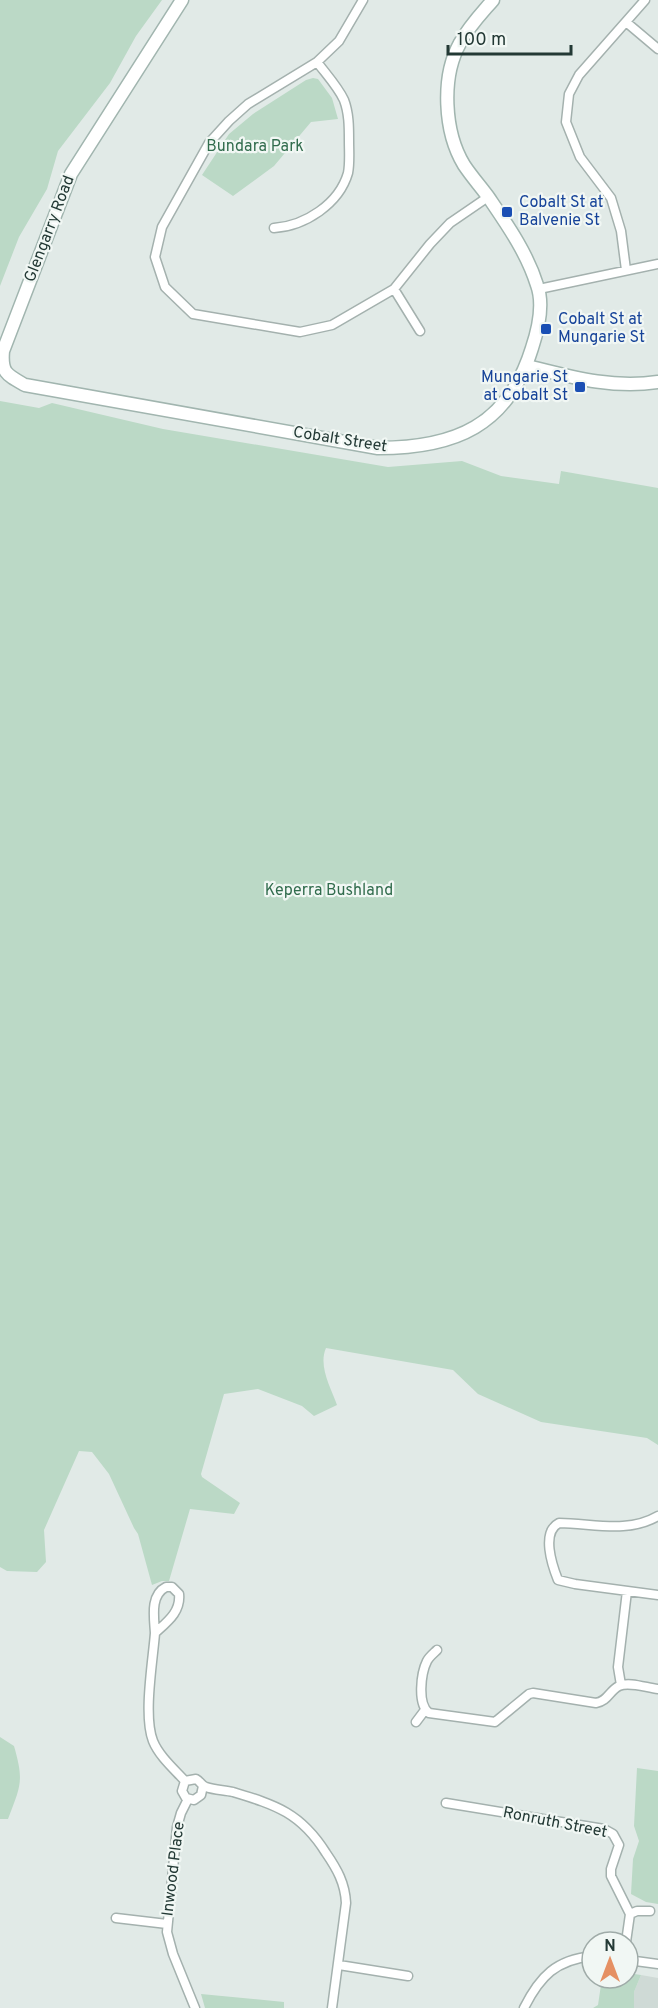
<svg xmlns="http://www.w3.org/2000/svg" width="658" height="2008" viewBox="0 0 658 2008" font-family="Overpass,sans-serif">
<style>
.built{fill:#cfdad6}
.green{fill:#bbd9c6}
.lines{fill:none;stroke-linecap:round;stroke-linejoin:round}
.street-casing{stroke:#a4b1ae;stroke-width:11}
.secondary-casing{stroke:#a1b5af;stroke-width:15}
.street{stroke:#fff;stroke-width:8}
.secondary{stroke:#fff;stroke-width:12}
.transit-dot{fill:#1a4fb4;stroke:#f1f7f4;stroke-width:2}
.labels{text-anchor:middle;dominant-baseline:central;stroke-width:4.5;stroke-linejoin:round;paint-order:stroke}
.park-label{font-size:16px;fill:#316c4d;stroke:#f1f7f4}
.transit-label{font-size:16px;fill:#164399;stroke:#f1f7f4;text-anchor:start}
.street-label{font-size:16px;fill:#233935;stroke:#f1f7f4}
</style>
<rect width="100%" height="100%" fill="#e1eae7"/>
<path class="built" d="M641 1975 658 1978V2008H634V1992Z"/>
<path class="green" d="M0 0H162L136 36 110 83 58 151 47 189 19 237 0 286Z
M313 78 318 79 332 98 338 119 311 122 274 166 233 196 202 175 229 134 253 114 306 80Z
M0 401 39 408 52 403 163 429 388 467 462 461 501 476 559 484 561 471 658 488V1445L647 1438 541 1422 478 1394 453 1370 326 1348C318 1366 331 1388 337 1405L314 1416 302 1406 258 1389 224 1394 201 1474 202 1477 240 1503 234 1514 190 1509 169 1581H162L152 1585 138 1534 134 1528 109 1474 92 1452 79 1451 44 1530 46 1562 37 1572 7 1571 0 1567Z
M0 1737 14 1746C24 1781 21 1785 8 1819H0Z
M637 1768 658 1771V1904L646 1902 631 1894 633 1859 639 1841 634 1826Z
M628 1973 641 1975 634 1992V2008H593L598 2005 602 1978H628Z
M201 1994 284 2002V2008H205Z"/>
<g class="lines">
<g class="street-casing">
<path id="street" d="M363 0 339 41 317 62 248 104 229 121 209 143 162 227 155 257 165 287 193 314 300 332 332 325 394 289 430 244 450 223 488 197
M626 22 658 49
M274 228C305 226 339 204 348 173 350 163 349 151 349 141 349 127 349 113 344 100 338 87 326 74 317 62
M626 270 621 231 611 198 580 157 566 122 569 94 579 75 645 0
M394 289 420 331
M539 289 658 264
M658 1516C627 1534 592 1523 559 1523 541 1532 552 1565 558 1580L575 1584 658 1595
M166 1587H172L179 1594C181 1612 167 1622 155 1633 154 1617 150 1595 166 1587Z
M155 1633C153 1660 143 1716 153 1741 159 1756 174 1769 185 1781
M437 1650C434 1653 429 1657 427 1661 421 1673 417 1704 429 1713L495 1722 529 1694 533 1693 596 1703C608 1701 609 1691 619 1686 629 1681 647 1688 658 1689
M621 1685 618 1667 627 1591
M416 1722 425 1710
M203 1786 201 1795 194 1800 186 1798 182 1791 185 1781 196 1779C200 1781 202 1786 206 1787 214 1790 224 1790 233 1792 276 1805 301 1813 326 1853 337 1869 345 1883 346 1903L332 2008
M188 1799 181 1813 177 1827 167 1932 173 1954 195 2008
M446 1803 604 1829 613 1834 619 1845 611 1869V1876L630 1914 626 1942
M630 1914 637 1911H650
M116 1918 167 1924
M628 1960 658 1964
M339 1965 408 1976
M524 2008C540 1976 556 1960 592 1956"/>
</g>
<g class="secondary-casing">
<path id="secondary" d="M182 0 71 174 3 351C1 373 7 375 25 385L378 448C455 448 508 426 532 348 538 330 544 304 537 285 527 253 508 226 489 198 481 187 472 177 464 165 444 132 441 77 460 43 469 26 481 14 493 0
M527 366C571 377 612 389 658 382"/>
</g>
<use href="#street" class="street"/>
<use href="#secondary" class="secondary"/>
</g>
<g class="transit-dot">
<rect x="501" y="206" width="12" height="12" rx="3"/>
<rect x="540" y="323" width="12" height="12" rx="3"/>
<rect x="574" y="381" width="12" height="12" rx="3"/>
</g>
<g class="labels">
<g class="park-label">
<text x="255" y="147">Bundara Park</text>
<text x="329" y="891">Keperra Bushland</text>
</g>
<g class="transit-label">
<text x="519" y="203">Cobalt St at<tspan x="519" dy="18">Balvenie St</tspan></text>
<text x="558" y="320">Cobalt St at<tspan x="558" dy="18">Mungarie St</tspan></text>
<text x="568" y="378" text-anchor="end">Mungarie St<tspan x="568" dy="18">at Cobalt St</tspan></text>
</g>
<g class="street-label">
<text transform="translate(50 229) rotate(-69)">Glengarry Road</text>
<text transform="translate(340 440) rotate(9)">Cobalt Street</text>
<text transform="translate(555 1823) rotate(11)">Ronruth Street</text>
<text transform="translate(174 1869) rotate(-83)">Inwood Place</text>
</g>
</g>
<g transform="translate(610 1960)"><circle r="28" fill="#f1f7f4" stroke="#9faba8" stroke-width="1.5"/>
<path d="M0-4.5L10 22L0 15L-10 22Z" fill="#e59063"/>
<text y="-9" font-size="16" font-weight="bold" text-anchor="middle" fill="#233935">N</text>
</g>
<path d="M448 45v9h123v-9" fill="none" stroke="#233935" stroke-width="3"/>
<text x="457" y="45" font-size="18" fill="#233935" stroke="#f1f7f4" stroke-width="4.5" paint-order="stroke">100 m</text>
</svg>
